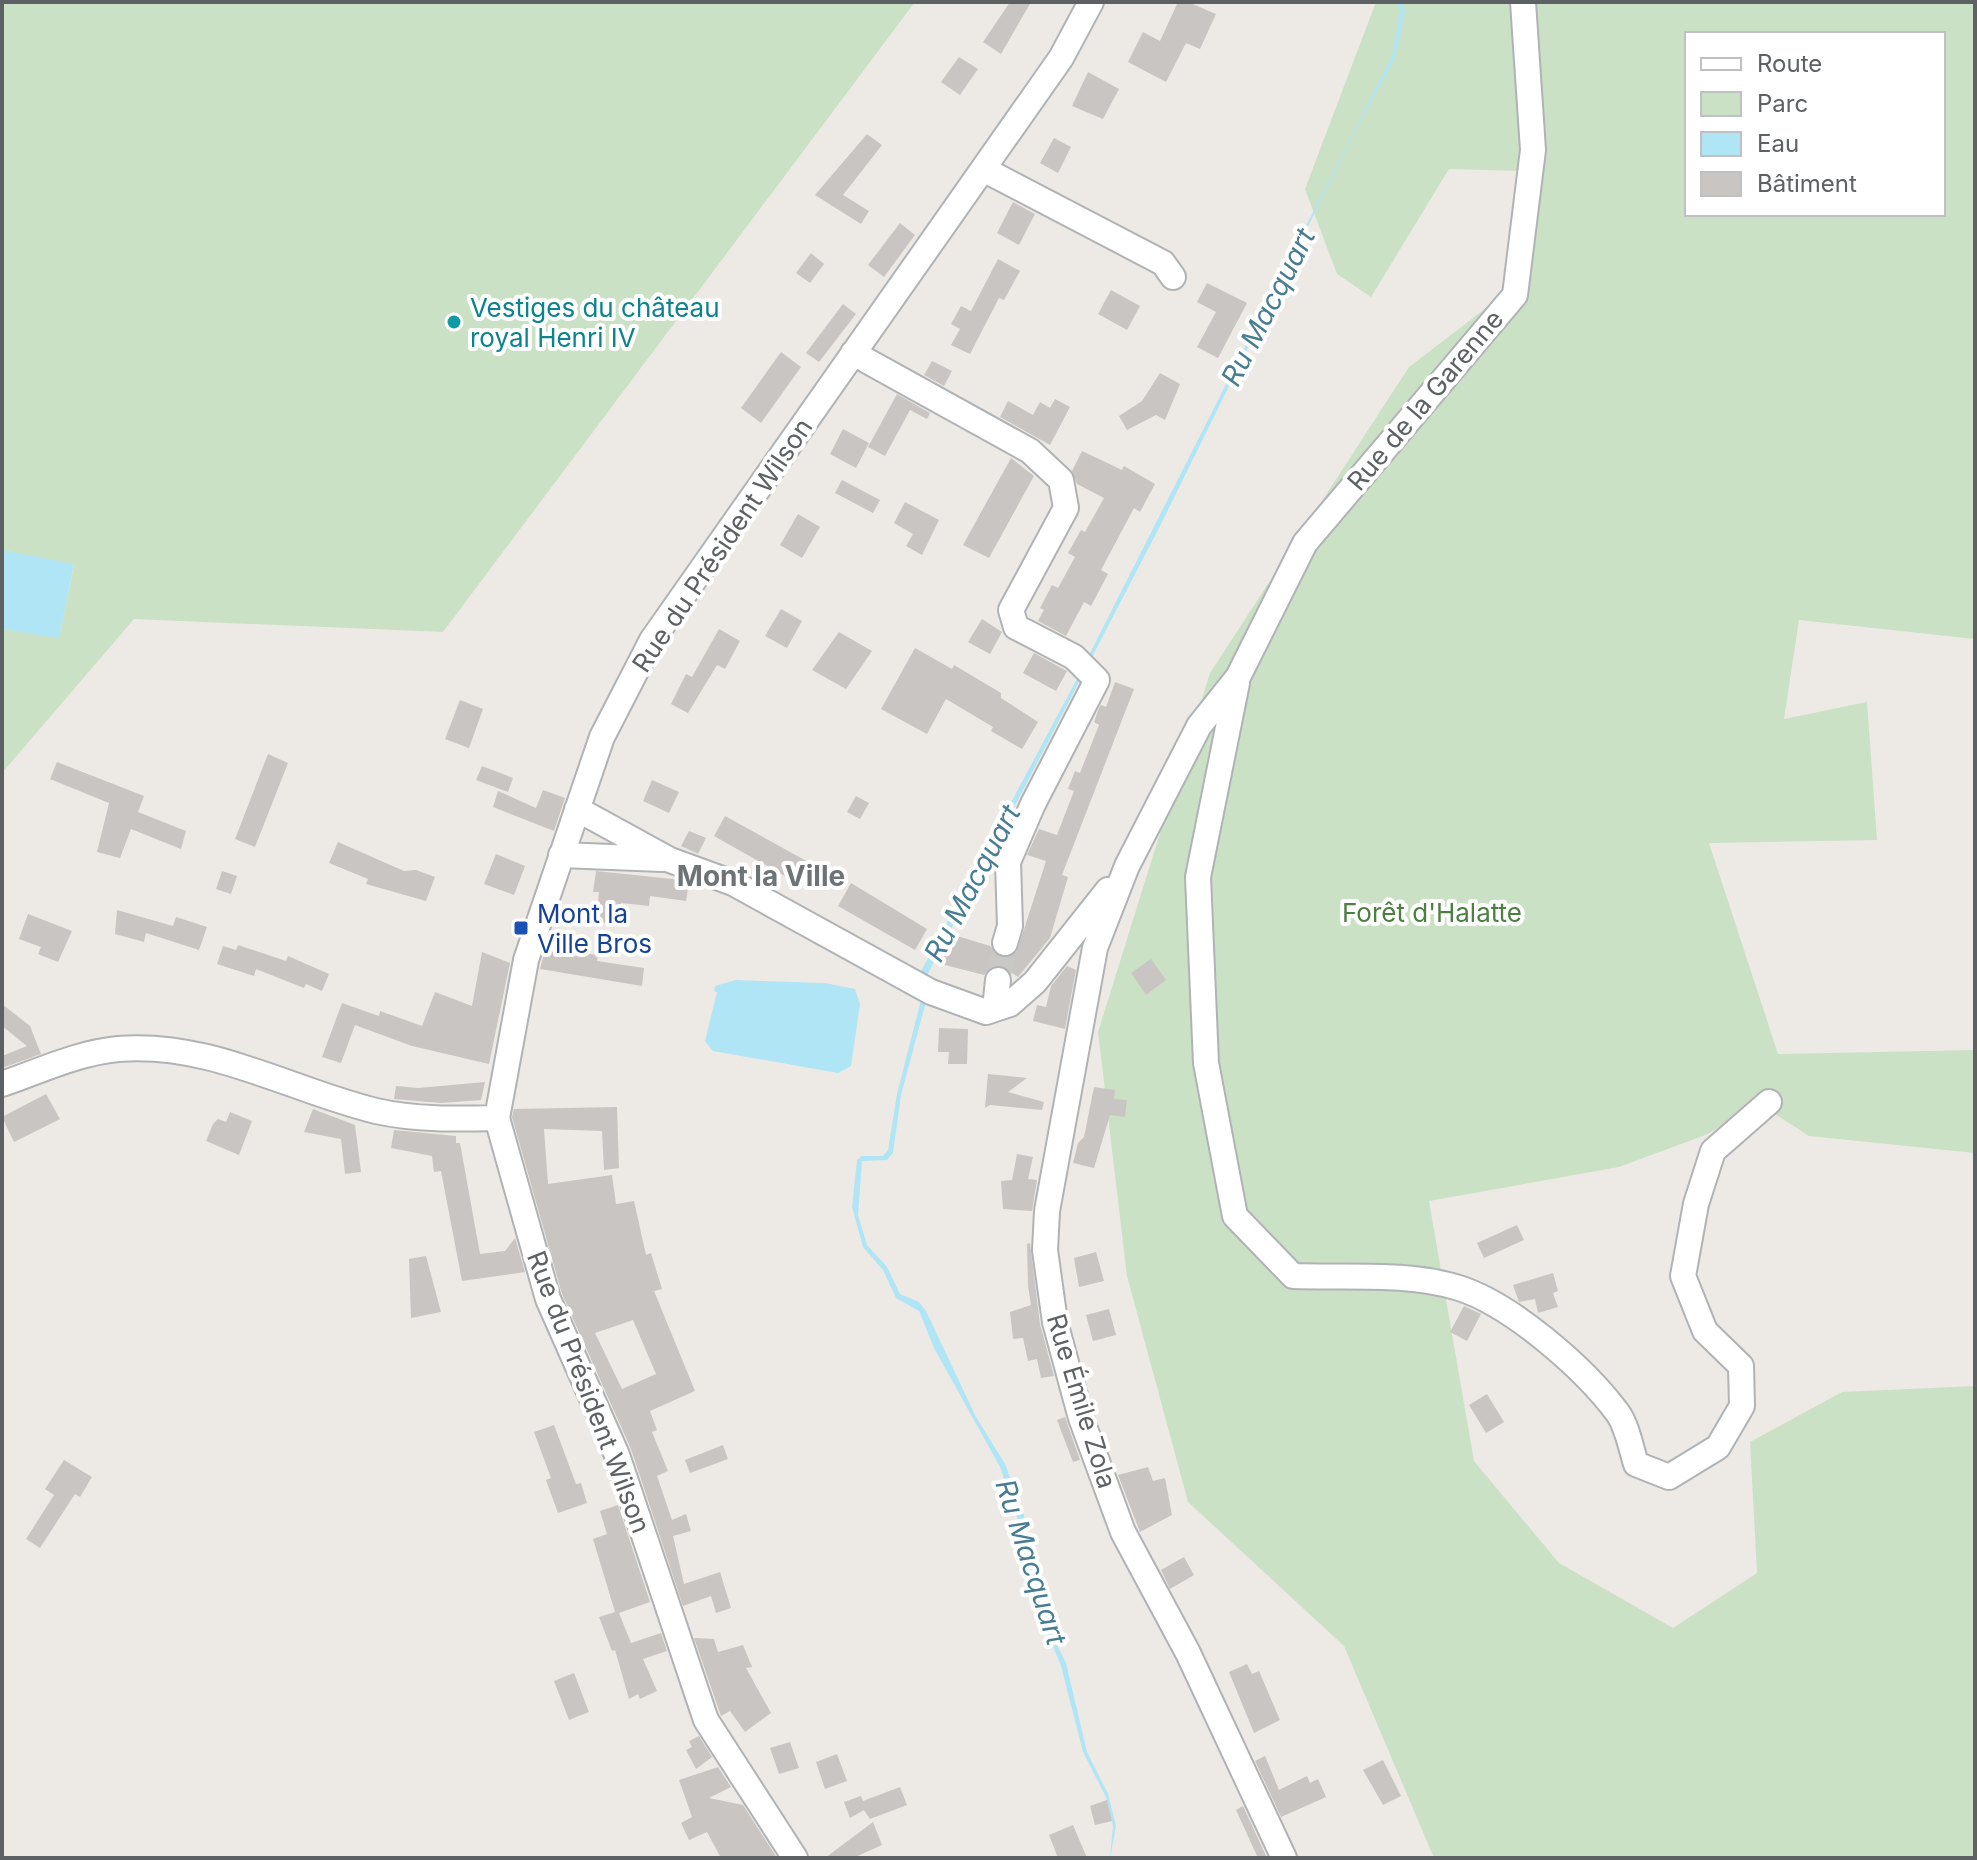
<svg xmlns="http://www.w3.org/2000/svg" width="1977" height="1860" viewBox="0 0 1977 1860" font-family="Inter,sans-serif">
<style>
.green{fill:#cbe1c5;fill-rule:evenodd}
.water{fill:#afe5f4}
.building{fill:#c9c5c2;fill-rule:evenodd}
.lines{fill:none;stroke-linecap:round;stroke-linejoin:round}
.minor-tunnel{stroke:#c9c8c4;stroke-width:24;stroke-dasharray:24 12;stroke-linecap:butt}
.minor-casing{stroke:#b0b3b5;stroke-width:28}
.minor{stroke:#fff;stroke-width:24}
.culture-dot{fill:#0f9aa8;stroke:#fff;stroke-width:3}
.transit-dot{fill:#1a4fb4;stroke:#fff;stroke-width:3}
.labels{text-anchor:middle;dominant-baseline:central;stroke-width:8;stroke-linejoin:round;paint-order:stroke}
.culture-label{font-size:26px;fill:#0d838f;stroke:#fff;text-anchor:start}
.street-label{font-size:26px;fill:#5d6163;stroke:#fff}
.park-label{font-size:26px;fill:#4c7f40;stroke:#fff}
.transit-label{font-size:26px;fill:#164399;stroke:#fff;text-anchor:start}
.water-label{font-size:28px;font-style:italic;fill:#477d93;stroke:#fff}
.neighbourhood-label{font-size:28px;font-weight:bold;fill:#6e7375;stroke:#fff}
</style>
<rect width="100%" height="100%" fill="#edeae5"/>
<path class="green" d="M2 2H915L443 632 134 619 2 773V629L59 637 74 565 2 550Z
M1376 2H1975V639L1799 620 1784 719 1867 702 1877 840 1709 843 1778 1054 1975 1050V1153L1809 1136 1758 1103 1708 1134 1619 1167 1429 1201 1474 1461 1559 1563 1673 1628 1757 1573 1750 1442 1842 1392 1975 1386V1858H1434L1344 1646 1188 1502 1127 1276 1098 1032 1210 673 1409 367 1528 276 1523 171 1449 169 1371 297 1337 274 1305 189ZM1687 34H1943V214H1687Z"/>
<path class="water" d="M1397 2H1403L1405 11 1395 58 1353 135 1161 524 923 983 918 977 1079 675 1392 56 1400 10Z
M2 550 74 564 59 638 2 629Z
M736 980 825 983 855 989 860 1004 851 1066 838 1073 713 1051 705 1041 717 992 714 991 715 986Z
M922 996 927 998 901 1095 893 1153 887 1160 862 1161 858 1215 867 1245 887 1267 900 1294 919 1302 926 1311 976 1417 1005 1464 1024 1515 1029 1555 1054 1639 1066 1663 1087 1752 1108 1794 1116 1826 1110 1858 1113 1826 1106 1797 1083 1752 1061 1666 1036 1604 1019 1523 1000 1467 934 1348 919 1311 896 1298 883 1270 863 1247 852 1207 857 1160 862 1156H883L888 1150 897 1094Z"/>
<path class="building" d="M1010 2H1031L1001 54 983 42Z
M1178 2H1188L1216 14 1200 49 1186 43 1166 82 1128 62 1143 32 1160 41Z
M959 57 978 69 960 95 941 82Z
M1088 72 1119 89 1103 119 1072 106Z
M867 134 882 145 843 195 869 211 861 224 815 195Z
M1054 138 1071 147 1058 173 1040 163Z
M1013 202 1035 214 1019 245 997 233Z
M900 223 915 235 884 277 868 265Z
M811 253 824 264 810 283 796 273Z
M998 259 1020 271 1004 300 999 298 970 354 951 345 960 329 951 324 961 306 971 311Z
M1207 283 1247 303 1218 358 1197 347 1216 312 1197 302Z
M1111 290 1140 306 1127 330 1098 314Z
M843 304 856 314 819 362 806 353Z
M781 352 801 367 761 423 741 408Z
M932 361 952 371 944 386 924 375Z
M1160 373 1180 384 1165 420 1156 415 1127 430 1119 416 1142 401Z
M897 394 930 413 927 419 910 410 885 456 868 447Z
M1055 399 1070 407 1050 445 1000 417 1008 401 1033 415 1040 402 1050 408Z
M843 429 869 443 856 468 830 454Z
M1082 451 1122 470 1124 466 1155 484 1140 512 1134 508 1101 570 1108 574 1091 606 1084 602 1066 636 1038 621 1044 610 1040 608 1052 585 1058 588 1075 557 1068 553 1081 530 1085 532 1104 498 1077 484 1072 471Z
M1011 458 1034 476 989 558 963 545Z
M842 480 880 500 873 513 835 493Z
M905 502 939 520 922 555 906 546 913 534 894 523Z
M798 514 820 527 802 558 780 545Z
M781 609 802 621 787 648 765 636Z
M982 619 1002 632 990 654 968 642Z
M719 629 740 641 725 669 717 665 688 713 671 704 686 674 692 677Z
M839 632 872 651 846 689 812 670Z
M915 648 952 669 954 665 1001 693V698L1038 722 1022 749 991 731 993 727 946 699 927 734 881 709Z
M1034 653 1067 671 1056 691 1023 673Z
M1115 682 1134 689 1062 875 1068 877 1050 938 1018 977 1000 965 991 967 984 975 941 964 948 940 954 935 990 946 1002 958 1017 951 1046 861 1027 855 1039 829 1057 835 1074 791 1068 789 1075 771 1080 773 1099 725 1094 722 1099 708 1101 705 1106 707Z
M460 700 483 709 469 748 445 739Z
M268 754 288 763 255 847 235 839Z
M57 762 144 796 138 812 186 831 181 849 131 829 120 858 97 852 109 803 50 779Z
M482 766 513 778 508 792 476 780Z
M652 780 679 792 669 813 643 801Z
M543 790 565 798 554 831 493 807 498 791 536 808Z
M856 796 869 803 860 819 847 812Z
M725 816 810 863 799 884 714 836Z
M689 831 706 838 698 854 681 846Z
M338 842 404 871 416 870 435 877 426 901 366 884 368 879 329 863Z
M496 854 525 866 514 895 484 884Z
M222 871 237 876 231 894 216 889Z
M596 871 682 880 689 883 686 901 650 896 649 906 621 903 618 925 596 922 599 892H593Z
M851 883 927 929 915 950 838 906Z
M117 910 173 926 176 917 207 927 199 950 146 933 144 942 115 934Z
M28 914 72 931 58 962 38 954 41 947 19 939Z
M561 938 578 942 576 952 598 955 597 961 644 968 642 986 540 969 545 950 558 953Z
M238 945 286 961 288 956 329 974 322 991 306 984 304 988 256 969 254 976 217 964 223 946 236 950Z
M482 952 510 963 489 1064 412 1046 355 1025 341 1063 322 1057 342 1003 379 1016 380 1011 422 1026 435 992 472 1006Z
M1151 959 1166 980 1146 995 1131 973Z
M1067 966 1076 970 1065 1029 1033 1021 1037 1005 1046 1007 1051 986Z
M2 1004 30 1026 41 1054 2 1068V1056L27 1046 2 1026Z
M939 1028 968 1029 967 1064H948L949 1052H938Z
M988 1074 1027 1078 1008 1092 1044 1102 1042 1110 990 1105 985 1108Z
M485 1082 481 1100 441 1103 394 1099 396 1086 418 1088Z
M1094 1087 1115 1090 1114 1099 1127 1100 1125 1117 1110 1115 1094 1168 1073 1163 1078 1143 1084 1137Z
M46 1094 60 1119 14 1142 2 1117Z
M617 1107 619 1168 604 1170 602 1131 544 1129 548 1184 612 1175 616 1204 634 1201 646 1255 651 1253 662 1289 654 1291 695 1391 650 1411 657 1430 652 1432 668 1471 657 1476 672 1520 686 1514 691 1531 673 1536 684 1584 720 1572 731 1608 716 1613 711 1596 683 1606 631 1449 562 1294 512 1117 514 1109ZM633 1320 656 1374 622 1389 595 1333Z
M313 1109 355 1125 361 1172 345 1174 341 1139 304 1132Z
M230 1112 252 1121 239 1155 206 1141 213 1124 218 1119 226 1122Z
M394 1130 456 1136V1143H460L480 1254 505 1251 515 1238 525 1272 462 1281 441 1171 434 1172 432 1156 391 1148Z
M1017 1154 1033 1157 1028 1179 1037 1180 1032 1211 1003 1209 1001 1181 1012 1180Z
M1517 1225 1524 1240 1484 1258 1477 1243Z
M1030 1243 1040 1324 1054 1376 1041 1378 1037 1359 1028 1361 1023 1338 1013 1339 1010 1312 1031 1305 1028 1286 1027 1244Z
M1096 1252 1104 1281 1079 1287 1074 1258Z
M426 1256 441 1312 411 1318 409 1259Z
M1553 1273 1558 1291 1553 1293 1558 1307 1538 1313 1535 1299 1519 1302 1513 1285Z
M1464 1306 1481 1314 1467 1341 1450 1332Z
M1109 1309 1116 1335 1093 1341 1086 1315Z
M1487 1394 1504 1422 1486 1433 1469 1405Z
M1065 1417 1080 1460 1073 1462 1057 1420Z
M554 1425 576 1484 581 1483 587 1503 558 1513 546 1480 551 1478 534 1432Z
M723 1445 728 1459 690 1473 685 1460Z
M64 1460 92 1477 80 1497 75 1494 40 1548 26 1539 54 1495 45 1489Z
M1148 1467 1153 1481 1165 1478 1172 1515 1140 1532 1118 1475Z
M618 1505 650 1602 619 1613 631 1643 661 1633 667 1651 643 1659 657 1691 640 1699 638 1694 629 1699 615 1650 612 1651 599 1617 615 1612 593 1539 607 1534 600 1511Z
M1184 1557 1194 1575 1170 1589 1161 1570Z
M694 1638 714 1639 718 1652 743 1645 752 1667 746 1668 771 1713 745 1732 730 1711 721 1716Z
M1247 1664 1252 1674 1259 1671 1280 1720 1254 1733 1229 1672Z
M574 1673 589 1712 569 1720 554 1681Z
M699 1736 712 1757 696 1769 686 1750 692 1747 689 1741Z
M790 1742 799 1768 779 1774 770 1748Z
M837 1754 847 1781 825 1789 816 1762Z
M1265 1756 1279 1790 1307 1776 1310 1783 1318 1779 1326 1797 1281 1817 1255 1761Z
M1383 1760 1401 1796 1383 1805 1363 1770Z
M718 1767 731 1787 709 1798 743 1805 777 1858H721L707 1832 689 1840 681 1823 692 1817 679 1780Z
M900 1787 907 1805 870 1819 864 1810 850 1818 844 1802 861 1796 863 1801Z
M1107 1800 1112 1821 1095 1825 1090 1806Z
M1243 1806 1267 1858H1258L1236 1810Z
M873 1822 882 1845 853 1858H825Z
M1073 1825 1087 1858H1058L1049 1835Z"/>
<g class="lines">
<path class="minor-tunnel" d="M998 980 1005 943"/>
<g class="minor-casing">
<path id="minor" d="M983 169 1163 263 1173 277
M853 353 1030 451 1061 480 1066 508 1011 610 1016 627 1074 657 1097 680 1033 804 1008 862 1010 926 1005 943
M1237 683 1198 877 1206 1063 1235 1216 1293 1276C1346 1278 1408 1272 1459 1288 1512 1305 1584 1368 1617 1412 1627 1425 1631 1448 1636 1464L1669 1477 1718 1447 1742 1406 1741 1366 1705 1331 1683 1276 1696 1204 1713 1151 1769 1102
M577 809 670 860 733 883 931 992 986 1012 1010 1004 1035 982 1108 890
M561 855 662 859
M995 1009 998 980
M2 1084C40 1071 77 1053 118 1049 209 1041 290 1090 376 1111 416 1120 457 1119 497 1118
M795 1858 706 1720 617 1455 548 1299 497 1118 526 960 602 737 652 640 1061 58 1091 2
M1284 1858 1188 1653 1123 1532 1081 1418 1055 1322 1045 1250 1047 1211 1095 948 1127 866 1199 726 1238 677 1305 543 1515 295 1533 150 1523 2"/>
</g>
<use href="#minor" class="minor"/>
</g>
<circle class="culture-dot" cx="454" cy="322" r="8"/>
<rect class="transit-dot" x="513" y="920" width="16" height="16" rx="4"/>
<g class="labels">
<g class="culture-label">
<text x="470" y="307">Vestiges du château<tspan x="470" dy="30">royal Henri IV</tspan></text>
</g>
<g class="street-label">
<text transform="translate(1425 400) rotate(-50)">Rue de la Garenne</text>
<text transform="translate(722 545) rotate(-56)">Rue du Président Wilson</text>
<text transform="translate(589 1392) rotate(69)">Rue du Président Wilson</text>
<text transform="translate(1082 1401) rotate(73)">Rue Émile Zola</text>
</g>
<g class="park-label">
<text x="1432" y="912">Forêt d'Halatte</text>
</g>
<g class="transit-label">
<text x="537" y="913">Mont la<tspan x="537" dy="30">Ville Bros</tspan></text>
</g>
<g class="water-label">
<text transform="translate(1268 307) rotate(-63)">Ru Macquart</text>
<text transform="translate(972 883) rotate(-62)">Ru Macquart</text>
<text transform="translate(1031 1562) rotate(72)">Ru Macquart</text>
</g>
<g class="neighbourhood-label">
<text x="761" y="876">Mont la Ville</text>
</g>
</g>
<rect width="1977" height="1860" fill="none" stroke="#5d6163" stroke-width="8"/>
<rect x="1685" y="32" width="260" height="184" fill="#ffffff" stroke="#bec0c1" stroke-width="2"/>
<rect x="1701" y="58" width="40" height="12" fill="#ffffff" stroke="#bec0c1" stroke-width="2"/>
<text x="1757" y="72" font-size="24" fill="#5d6163">Route</text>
<rect x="1701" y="92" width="40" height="24" fill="#cbe1c5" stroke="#bec0c1" stroke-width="2"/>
<text x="1757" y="112" font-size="24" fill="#5d6163">Parc</text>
<rect x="1701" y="132" width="40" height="24" fill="#afe5f4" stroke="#bec0c1" stroke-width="2"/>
<text x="1757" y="152" font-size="24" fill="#5d6163">Eau</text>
<rect x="1701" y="172" width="40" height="24" fill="#c9c5c2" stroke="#bec0c1" stroke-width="2"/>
<text x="1757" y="192" font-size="24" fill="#5d6163">Bâtiment</text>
</svg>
